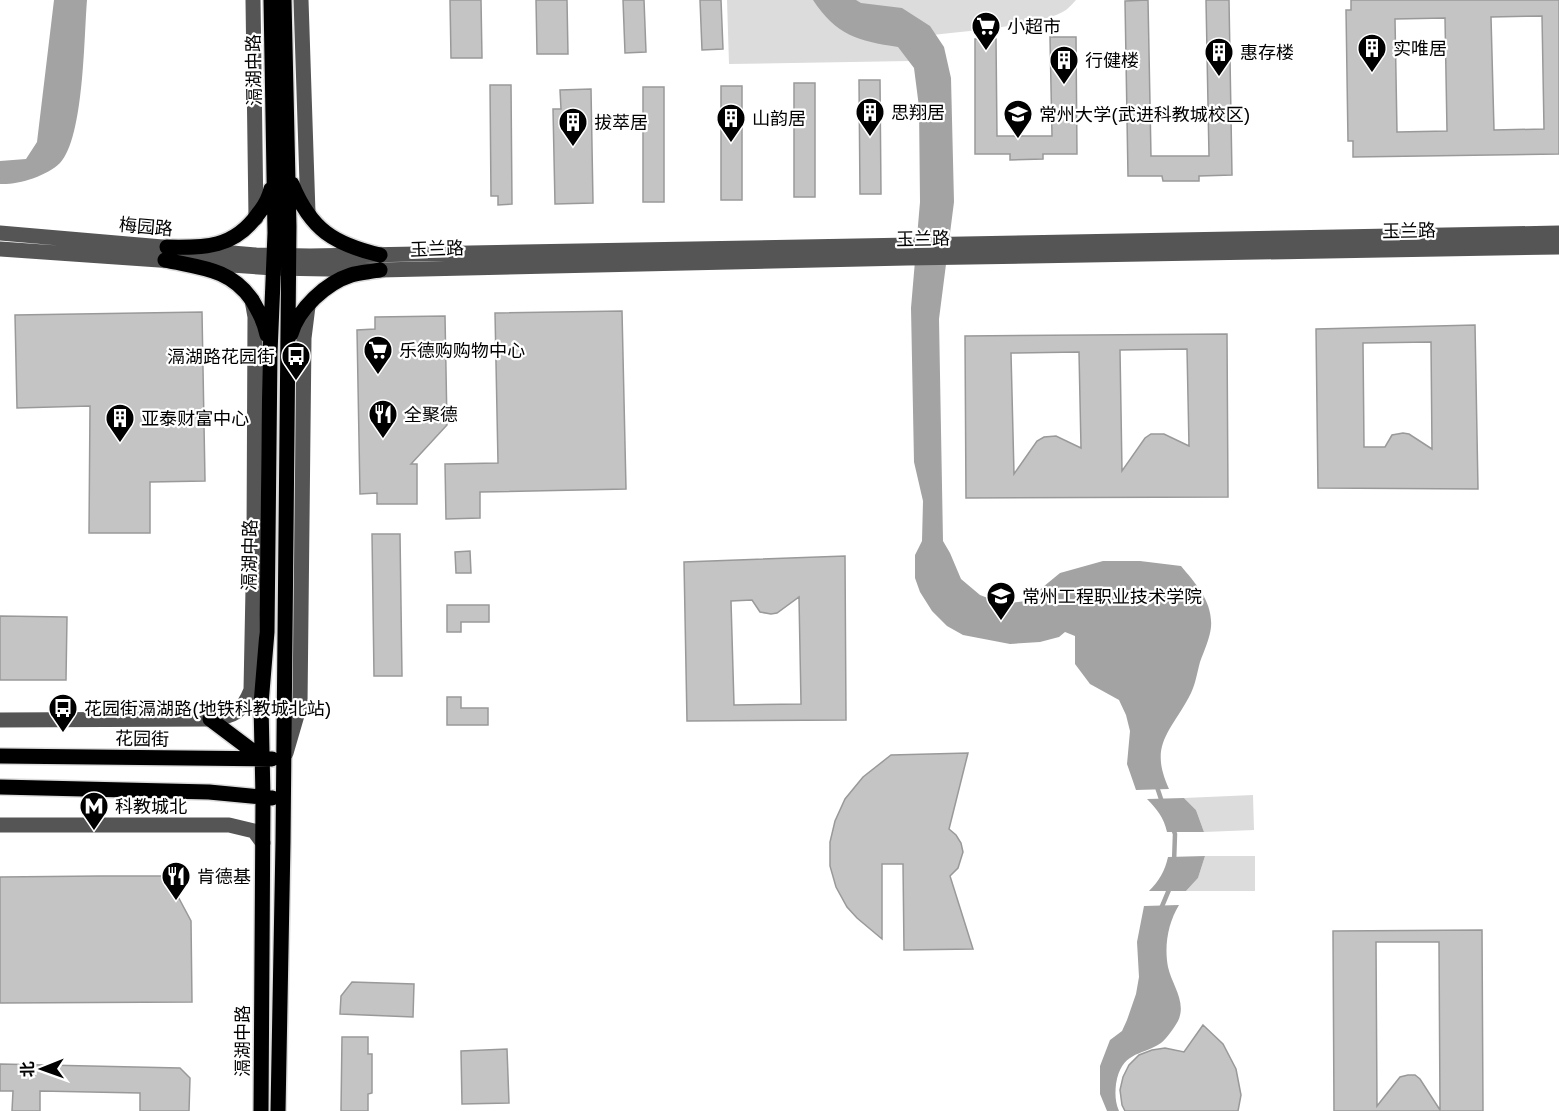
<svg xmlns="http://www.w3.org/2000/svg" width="1559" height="1111" viewBox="0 0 1559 1111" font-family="'Golos Text','Noto Sans SC',sans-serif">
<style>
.green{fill:#dcdcdc}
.water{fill:#a3a3a3}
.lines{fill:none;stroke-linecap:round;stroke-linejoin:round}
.stream{stroke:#a3a3a3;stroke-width:4.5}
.building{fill:#c4c4c4;stroke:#999;stroke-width:1.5;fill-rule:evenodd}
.major-casing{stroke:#dbdbdb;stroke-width:18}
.minor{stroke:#555;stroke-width:15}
.major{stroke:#000;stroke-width:15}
.labels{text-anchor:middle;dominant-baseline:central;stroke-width:4.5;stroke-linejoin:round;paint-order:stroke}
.poi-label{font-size:18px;fill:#000;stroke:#fff;text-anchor:start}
.street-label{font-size:18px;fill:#000;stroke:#fff}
</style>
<rect width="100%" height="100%" fill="#fff"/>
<path class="green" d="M727 0H1076C1073 3 1070 7 1066 10 1041 27 944 33 910 37V61L729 64Z
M1253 795 1254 830 1204 832 1196 810 1184 798Z
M1205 856H1255V891H1186L1198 878Z"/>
<path class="water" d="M54 0H87C84 36 84 138 60 163 47 176 18 185 0 184V161L26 159 37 142Z
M813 0H856L861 3 902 8 930 26 944 47 951 78 954 202 939 319 943 541 950 553 961 579 980 595 1003 604 1026 601 1060 573 1103 561H1140L1181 566C1196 584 1213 602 1211 627 1210 638 1204 651 1200 662 1197 673 1195 687 1189 697 1169 734 1149 745 1169 789L1136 790 1127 764 1130 731 1126 715 1119 700 1090 684 1075 664V636L1065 632 1059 637 1040 642 1010 644 963 635 947 626 932 611 920 592 915 578V555L922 541 923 501 914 462 911 308 920 202 919 107 914 68 898 47C858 41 836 35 813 0Z
M1184 798 1196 810 1204 832H1167C1164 818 1157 809 1147 799Z
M1205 856 1198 878 1186 891H1149C1159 881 1165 871 1168 857Z
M1179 905C1168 923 1164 946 1168 967 1172 985 1187 1002 1178 1021 1174 1028 1167 1038 1161 1043 1139 1057 1122 1051 1116 1084 1115 1093 1115 1102 1119 1111H1107L1100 1094V1066L1110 1040 1122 1031 1127 1020 1136 994 1139 977 1137 942 1144 906Z"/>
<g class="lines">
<path class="stream" d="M1156 784 1162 802
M1172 826 1175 834 1174 863
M1160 911 1171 885"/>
</g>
<path class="building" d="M450 0H481L482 58H451Z
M536 0H567L568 54H537Z
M623 0H644L646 52 625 53Z
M700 0H721L723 49 702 50Z
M1148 0 1151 156H1209L1206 0H1229L1232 175 1199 176V181H1163L1162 176H1128L1125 1Z
M1351 0H1559V154L1353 157V141H1348L1346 10H1351ZM1542 16 1544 129 1494 130 1491 17ZM1445 18 1447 131 1397 132 1395 19Z
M1050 37H1076L1077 154H1043V159L1010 160V154H975V39H996L997 136H1052Z
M859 80H880L881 194H860Z
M794 83H815V197H794Z
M490 85H511L512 204 498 205V196H491Z
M721 86H742V200H721Z
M643 87H664V202H643Z
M591 89 593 203 555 204 553 109H561L560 90Z
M622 311 626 489 480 492V518L446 519 445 464 498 463 495 313Z
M202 312 205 481 150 482V533H89L90 406 17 408 15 315Z
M445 316 447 425 411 464H417V504H377V493L360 494 357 330 375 329V317Z
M1475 325 1478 489 1318 488 1316 329ZM1431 342 1432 449 1409 434 1403 433 1392 435 1385 447H1364L1363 343Z
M1227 334 1228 497 966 498 965 336ZM1187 349 1189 446 1164 434H1151L1145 438 1122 471 1120 350ZM1079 352 1081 448 1056 436 1044 437 1037 441 1014 474 1011 353Z
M372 534H400L402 676H374Z
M470 551 471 573H456L455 552Z
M845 556 846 720 687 721 684 562ZM799 597 801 704 734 705 731 601 752 600 760 612 771 614 777 613Z
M447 605H489V622H461V632H447Z
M0 616 67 617 66 680H0Z
M447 697H461V708H488V725H447Z
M968 753 949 829 956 835 961 843 963 852 958 868 950 876 973 949 904 950 903 864H882V939L857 918 847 907 836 887 830 866V842L835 821 845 799 863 777 891 755Z
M100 876H167L191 921 192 1002 0 1003V877Z
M1482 930 1483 1111H1334L1333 931ZM1376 942H1439L1440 1110 1420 1079 1415 1075H1408L1400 1077 1377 1106Z
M352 982 414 984 413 1017 340 1014 341 996Z
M1203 1025 1223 1044 1236 1069 1241 1095 1238 1111H1125L1122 1105 1120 1090 1123 1077 1129 1065 1139 1055 1152 1050 1165 1048 1184 1052Z
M342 1037H368V1054H372V1093L368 1094V1111H341Z
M507 1049 509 1103 462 1104 461 1051Z
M0 1064 180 1068 190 1078 189 1111H140V1093L40 1091V1111H12L13 1091H0Z"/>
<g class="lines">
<g class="major-casing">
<path id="major" d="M292 184C311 230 334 244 380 255
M167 247C205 248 234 248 258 214 264 207 269 198 271 189
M165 260C200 268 230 268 252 300 259 312 264 321 267 335
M291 334C298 309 326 283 351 275 360 272 370 272 380 270
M210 719 263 759
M0 756 272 759
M0 787 209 792 272 798
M261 1111 263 797 261 704 267 632 270 353 275 233 271 0
M278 1111 283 842 289 226 284 0"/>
</g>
<path class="minor" d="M253 0 256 218
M301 0 308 213
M0 233 256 255 310 256 1559 233
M0 249 274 268 380 270 907 258 1559 247
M0 720 210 719C234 717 242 712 251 690L254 538 255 317 252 300
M286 753 300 705 304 338 308 306
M0 825H229L254 831 263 843"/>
<use href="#major" class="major"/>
</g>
<defs>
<g id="supermarket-pin" transform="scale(1.5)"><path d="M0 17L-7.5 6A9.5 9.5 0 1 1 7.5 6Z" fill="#000" stroke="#fff"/><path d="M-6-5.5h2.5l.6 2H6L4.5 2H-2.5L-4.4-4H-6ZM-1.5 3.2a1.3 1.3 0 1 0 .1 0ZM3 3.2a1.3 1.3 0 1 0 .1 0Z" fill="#fff"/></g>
<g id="building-pin" transform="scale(1.5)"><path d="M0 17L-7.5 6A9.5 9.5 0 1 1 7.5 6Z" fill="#000" stroke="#fff"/><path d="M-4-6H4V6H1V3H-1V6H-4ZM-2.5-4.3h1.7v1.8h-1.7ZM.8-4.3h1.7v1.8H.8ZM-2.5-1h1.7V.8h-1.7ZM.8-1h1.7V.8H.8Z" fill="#fff"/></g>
<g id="university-pin" transform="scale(1.5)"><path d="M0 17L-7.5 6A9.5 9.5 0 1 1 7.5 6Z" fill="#000" stroke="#fff"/><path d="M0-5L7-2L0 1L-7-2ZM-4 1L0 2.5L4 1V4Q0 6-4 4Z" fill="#fff"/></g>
<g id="bus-pin" transform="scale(1.5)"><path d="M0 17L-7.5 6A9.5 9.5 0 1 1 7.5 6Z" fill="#000" stroke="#fff"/><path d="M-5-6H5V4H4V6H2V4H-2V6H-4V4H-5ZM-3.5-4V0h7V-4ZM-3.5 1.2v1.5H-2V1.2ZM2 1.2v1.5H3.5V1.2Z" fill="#fff"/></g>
<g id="restaurant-pin" transform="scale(1.5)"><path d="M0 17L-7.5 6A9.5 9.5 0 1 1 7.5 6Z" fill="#000" stroke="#fff"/><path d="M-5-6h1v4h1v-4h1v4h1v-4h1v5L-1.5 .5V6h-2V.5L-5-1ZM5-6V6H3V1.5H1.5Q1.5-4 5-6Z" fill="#fff"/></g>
<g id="metro-pin" transform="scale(1.5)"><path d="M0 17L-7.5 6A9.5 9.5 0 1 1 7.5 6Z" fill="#000" stroke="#fff"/><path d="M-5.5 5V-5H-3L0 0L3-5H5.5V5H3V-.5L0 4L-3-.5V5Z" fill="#fff"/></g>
</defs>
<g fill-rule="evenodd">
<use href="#supermarket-pin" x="986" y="26"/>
<use href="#building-pin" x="1372" y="48"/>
<use href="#building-pin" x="1219" y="52"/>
<use href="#building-pin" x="1064" y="60"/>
<use href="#building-pin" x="870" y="112"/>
<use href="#university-pin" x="1018" y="114"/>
<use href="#building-pin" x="731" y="118"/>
<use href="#building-pin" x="573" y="122"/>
<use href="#supermarket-pin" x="378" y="350"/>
<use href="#bus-pin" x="296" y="356"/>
<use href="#restaurant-pin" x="383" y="414"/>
<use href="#building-pin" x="120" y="418"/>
<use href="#university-pin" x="1001" y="596"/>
<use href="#bus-pin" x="63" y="708"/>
<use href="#metro-pin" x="94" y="806"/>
<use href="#restaurant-pin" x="176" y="876"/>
</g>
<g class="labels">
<g class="poi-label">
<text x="1007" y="26">小超市</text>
<text x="1393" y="48">实唯居</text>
<text x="1240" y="52">惠存楼</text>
<text x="1085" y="60">行健楼</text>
<text x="891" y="112">思翔居</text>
<text x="1039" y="114">常州大学(武进科教城校区)</text>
<text x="752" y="118">山韵居</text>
<text x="594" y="122">拔萃居</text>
<text x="399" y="350">乐德购购物中心</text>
<text x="275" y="356" text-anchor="end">滆湖路花园街</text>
<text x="404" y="414">全聚德</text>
<text x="141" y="418">亚泰财富中心</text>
<text x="1022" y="596">常州工程职业技术学院</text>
<text x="84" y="708">花园街滆湖路(地铁科教城北站)</text>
<text x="115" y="806">科教城北</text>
<text x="197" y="876">肯德基</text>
</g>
<g class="street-label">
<text transform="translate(253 70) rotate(-91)">滆湖中路</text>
<text transform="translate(146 226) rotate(5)">梅园路</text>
<text transform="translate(1409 230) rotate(-1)">玉兰路</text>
<text transform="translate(923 238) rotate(-1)">玉兰路</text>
<text transform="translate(437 248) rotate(-2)">玉兰路</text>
<text transform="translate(249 555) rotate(-89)">滆湖中路</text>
<text transform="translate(142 738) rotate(1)">花园街</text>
<text transform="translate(242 1041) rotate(-90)">滆湖中路</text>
</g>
</g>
<g transform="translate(42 1069) rotate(269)" stroke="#ffffff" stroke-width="4.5" paint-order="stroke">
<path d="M0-4.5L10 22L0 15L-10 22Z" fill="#000000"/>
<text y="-9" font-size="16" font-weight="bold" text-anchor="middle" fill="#000000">北</text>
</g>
</svg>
